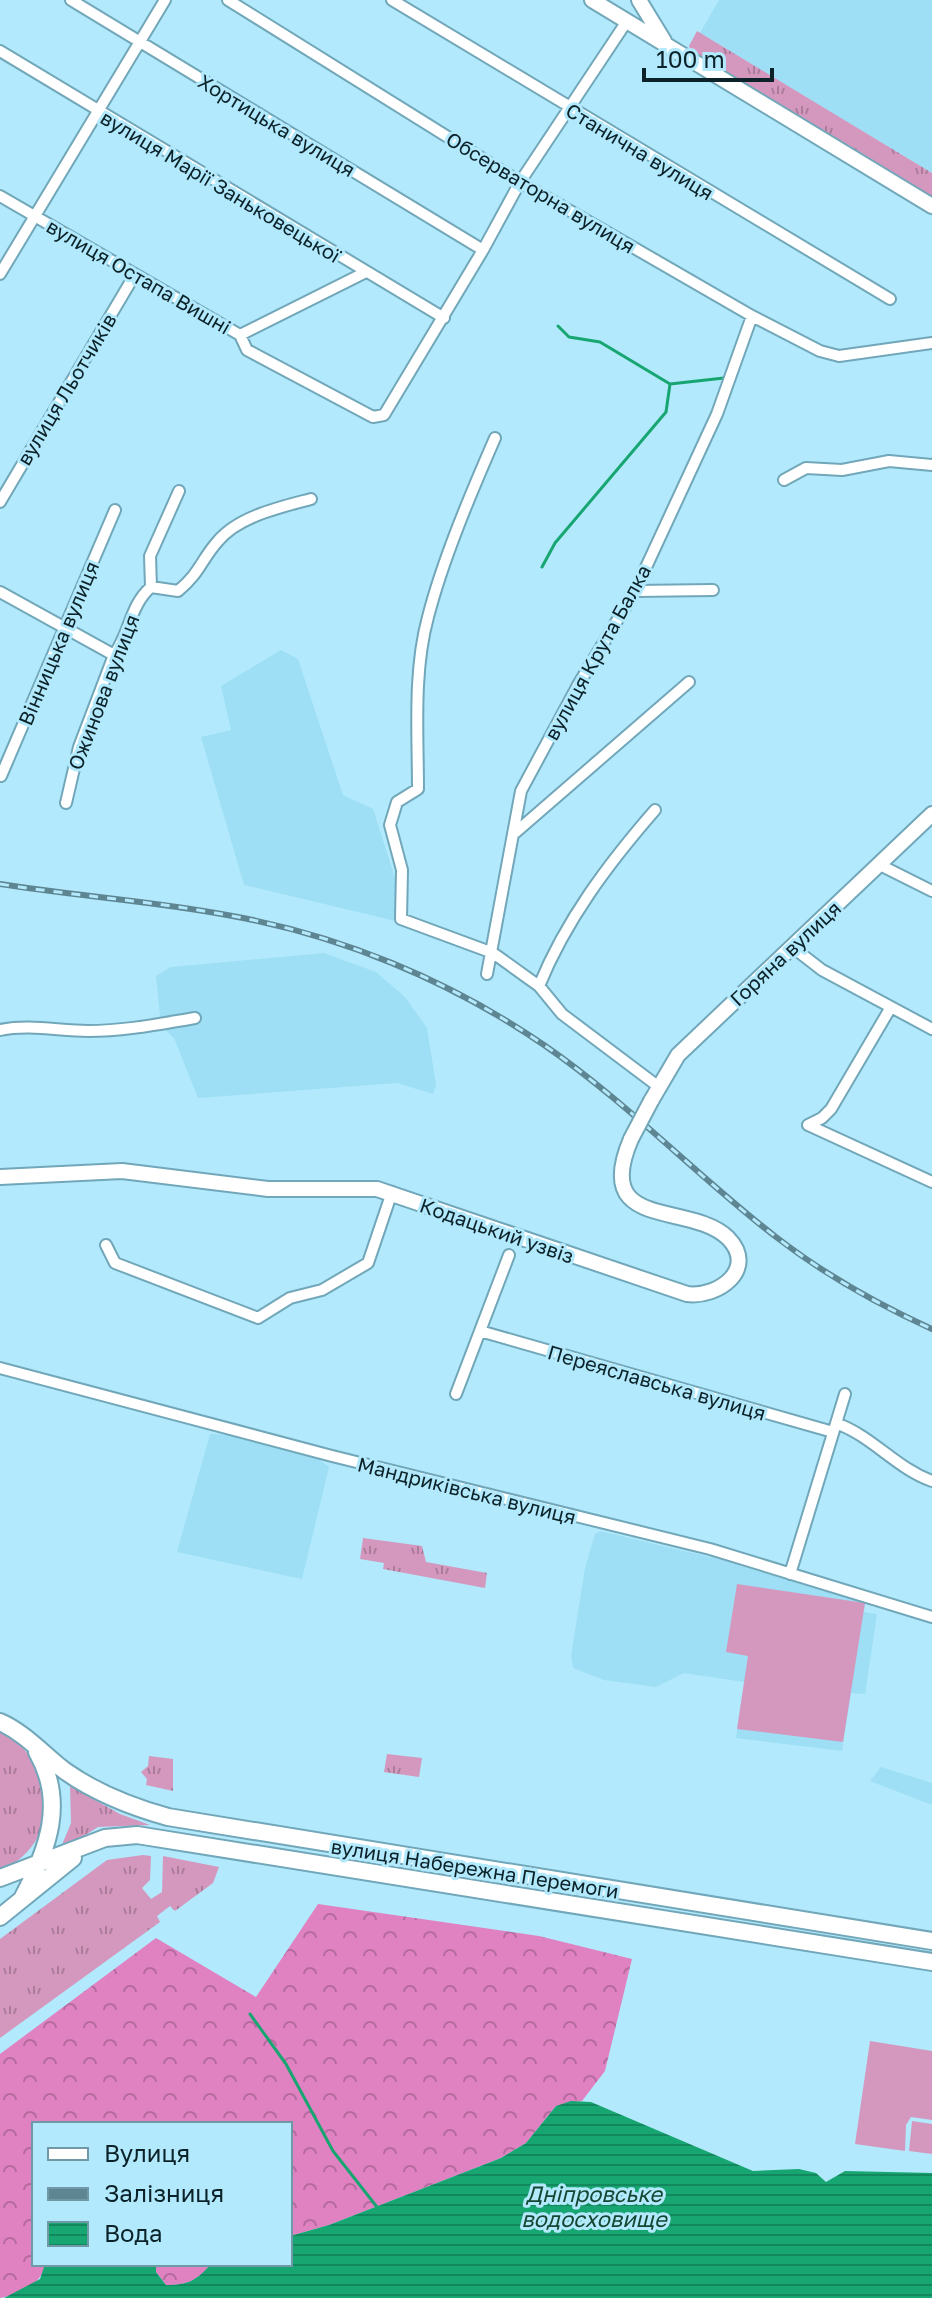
<svg xmlns="http://www.w3.org/2000/svg" width="932" height="2298" viewBox="0 0 932 2298" font-family="'Golos Text',sans-serif">
<style>
.built{fill:#9edff5}
.grass{fill:url(#grass-tufts)}
.forest{fill:url(#forest-crowns)}
.garden{fill:#d498be}
.water{fill:url(#water-rules)}
.lines{fill:none;stroke-linecap:round;stroke-linejoin:round}
.stream{stroke:#17a671;stroke-width:3}
.street-casing{stroke:#71a7b9;stroke-width:14}
.secondary-casing{stroke:#71a7b9;stroke-width:18}
.primary-casing{stroke:#71a7b9;stroke-width:20}
.street{stroke:#fff;stroke-width:10}
.secondary{stroke:#fff;stroke-width:14}
.primary{stroke:#fff;stroke-width:16}
.rail-casing{stroke:#5e8592;stroke-width:6}
.rail{stroke:#b2e9fc;stroke-width:3;stroke-dasharray:9;stroke-linecap:butt}
.secondary-bridge-casing{stroke:#71a7b9;stroke-width:18;stroke-linecap:butt}
.secondary-bridge{stroke:#fff;stroke-width:14}
.labels{text-anchor:middle;dominant-baseline:central;stroke-width:6;stroke-linejoin:round;paint-order:stroke}
.street-label{font-size:20px;fill:#0c2229;stroke:#b2e9fc}
.water-label{font-size:22px;font-style:italic;fill:#144731;stroke:#b2e9fc}
</style>
<defs>
<pattern id="grass-tufts" width="24" height="20" patternUnits="userSpaceOnUse" patternTransform="scale(2)"><rect width="24" height="20" fill="#d498be"/><path d="M3 7l-1-3M5 7V3M7 7l1-3M15 17l-1-3M17 17v-4M19 17l1-3" fill="none" stroke="#aa7c9a"/></pattern>
<pattern id="forest-crowns" width="20" height="18" patternUnits="userSpaceOnUse" patternTransform="scale(2)"><rect width="20" height="18" fill="#e082c1"/><path d="M2 6a3 3 0 1 1 6 0M12 15a3 3 0 1 1 6 0" fill="none" stroke="#b46a9d"/></pattern>
<pattern id="water-rules" width="6" height="5" patternUnits="userSpaceOnUse" patternTransform="scale(2)"><rect width="6" height="5" fill="#17a671"/><path d="M0 2.5h6" fill="none" stroke="#13875d"/></pattern>
</defs>
<rect width="100%" height="100%" fill="#b2e9fc"/>
<path class="built" d="M719 0H932V173L700 33Z
M281 650 298 659 343 795 373 809 398 887 400 922 244 885 201 737 231 730 221 686Z
M324 953 376 972 405 997 427 1028 436 1085 433 1094 397 1083 198 1098 174 1038 161 1026 156 976 171 967Z
M210 1434 236 1435 315 1457 329 1467 302 1579 177 1552Z
M600 1531 722 1560 865 1603 864 1612 877 1614 865 1694 851 1693 842 1751 736 1738 744 1682 684 1673 656 1687 604 1680 573 1668 571 1656 585 1568 595 1534Z
M881 1767 932 1783V1805L870 1781Z"/>
<path class="grass" d="M697 31 932 173V200L693 55 689 46Z
M363 1538 422 1546 426 1562 487 1573 485 1588 383 1569 384 1563 360 1559Z
M0 1730C58 1763 65 1841 0 1871Z
M387 1754 422 1758 419 1777 384 1772Z
M149 1756 173 1759V1791L146 1785 147 1779 141 1772 148 1766Z
M70 1786 120 1814 150 1825 98 1827 59 1852 71 1823Z
M143 1855 151 1856 150 1880 142 1888 151 1899 162 1892 163 1856 219 1867 213 1883 175 1911 170 1906 157 1916 160 1922 0 2038V1939L107 1860Z"/>
<path class="forest" d="M318 1904 539 1936 632 1959 605 2071 582 2101 556 2106 526 2143 501 2158 329 2225 290 2236V2124H34V2264H45C43 2284 18 2295 0 2298V2054L156 1938 256 1997Z
M156 2264H211C197 2281 188 2285 166 2285L156 2272Z"/>
<path class="garden" d="M737 1584 865 1603 843 1742 737 1729 748 1656 726 1652Z
M870 2041 932 2051V2120L911 2117 906 2125 905 2151 855 2144Z
M912 2121 932 2124V2154L909 2151Z"/>
<path class="water" d="M571 2101 591 2102 753 2171 799 2169 816 2173 826 2182 845 2171 932 2173V2298H4L40 2279 45 2264H156V2272L166 2285C188 2285 196 2281 211 2264H290V2236L329 2225 501 2158 526 2143 556 2106Z"/>
<g class="lines">
<path class="stream" d="M670 384 724 378
M542 567 555 543 666 412 670 384 600 342 569 337 558 326
M250 2014 286 2064 333 2151 377 2207"/>
<g class="street-casing">
<path id="street" d="M71 0 483 250
M228 0 520 182 752 316 820 351 839 356 932 343
M392 0 890 299
M0 51 444 318
M0 196 240 335 364 273
M0 274 165 0
M240 335 247 350 373 417 384 415 483 250 520 182 627 21
M495 438C471 493 443 559 428 617 413 672 418 733 418 789L397 802 390 825 402 870 401 919 493 953 539 986 562 1014 659 1087
M784 480 806 468 842 470 889 461 932 465
M0 502 134 276
M151 587 178 591C200 573 201 560 218 541 239 516 281 507 311 499
M635 591 713 590
M0 592 114 655
M1 776 115 510
M66 803 79 747 114 655C130 633 130 605 151 587L150 556 179 491
M516 832 689 682
M880 865 932 891
M791 946 822 970 932 1029
M487 974 521 791 578 685 635 591 717 414 752 316
M539 986C566 920 608 864 655 810
M0 1030C30 1024 59 1031 88 1031 125 1031 159 1024 195 1018
M808 1125 822 1118 831 1109 891 1007
M808 1125 932 1182
M106 1245 115 1263 258 1318 290 1298 322 1290 368 1263 392 1192
M480 1331 833 1432
M0 1368 332 1456 710 1549 932 1617
M456 1394 509 1255
M838 1424C873 1437 896 1468 932 1481
M790 1574 845 1394"/>
</g>
<g class="secondary-casing">
<path id="secondary" d="M592 0 932 206
M639 0 664 41
M651 1101 678 1055 932 814
M0 1177 122 1171 268 1189H377L687 1294C718 1298 758 1269 728 1238 690 1201 591 1232 631 1139"/>
</g>
<g class="primary-casing">
<path id="primary" d="M0 1722C25 1733 44 1755 65 1771 96 1793 132 1807 168 1817L932 1941
M0 1878 105 1838 137 1835 932 1962
M23 1897C48 1849 66 1802 37 1752
M0 1917 73 1858"/>
</g>
<use href="#street" class="street"/>
<use href="#secondary" class="secondary"/>
<use href="#primary" class="primary"/>
<g class="rail-casing">
<path id="rail" d="M0 884C76 896 152 901 227 915 340 935 449 980 544 1045 627 1102 697 1176 776 1237 824 1274 877 1304 932 1329"/>
</g>
<use href="#rail" class="rail"/>
<g class="secondary-bridge-casing">
<path id="secondary-bridge" d="M631 1139 651 1101"/>
</g>
<use href="#secondary-bridge" class="secondary-bridge"/>
</g>
<g class="labels">
<g class="street-label">
<text transform="translate(277 125) rotate(31)">Хортицька вулиця</text>
<text transform="translate(640 151) rotate(31)">Станична вулиця</text>
<text transform="translate(221 186) rotate(31)">вулиця Марії Заньковецької</text>
<text transform="translate(541 192) rotate(31)">Обсерваторна вулиця</text>
<text transform="translate(139 276) rotate(30)">вулиця Остапа Вишні</text>
<text transform="translate(66 389) rotate(-59)">вулиця Льотчиків</text>
<text transform="translate(58 643) rotate(-67)">Вінницька вулиця</text>
<text transform="translate(597 652) rotate(-61)">вулиця Крута Балка</text>
<text transform="translate(103 692) rotate(-69)">Ожинова вулиця</text>
<text transform="translate(785 953) rotate(-43)">Горяна вулиця</text>
<text transform="translate(497 1230) rotate(19)">Кодацький узвіз</text>
<text transform="translate(657 1382) rotate(16)">Переяславська вулиця</text>
<text transform="translate(467 1490) rotate(14)">Мандриківська вулиця</text>
<text transform="translate(475 1868) rotate(9)">вулиця Набережна Перемоги</text>
</g>
<g class="water-label">
<text x="594" y="2193">Дніпровське<tspan x="594" dy="25">водосховище</tspan></text>
</g>
</g>
<rect x="32" y="2122" width="260" height="144" fill="#b2e9fc" stroke="#7099a8" stroke-width="2"/>
<rect x="48" y="2148" width="40" height="12" fill="#ffffff" stroke="#7099a8" stroke-width="2"/>
<text x="104" y="2162" font-size="24" fill="#0c2229">Вулиця</text>
<rect x="48" y="2188" width="40" height="12" fill="#5e8592" stroke="#7099a8" stroke-width="2"/>
<text x="104" y="2202" font-size="24" fill="#0c2229">Залізниця</text>
<rect x="48" y="2222" width="40" height="24" fill="url(#water-rules)" stroke="#7099a8" stroke-width="2"/>
<text x="104" y="2242" font-size="24" fill="#0c2229">Вода</text>
<path d="M644 68v12h128v-12" fill="none" stroke="#0c2229" stroke-width="4"/>
<text x="656" y="68" font-size="24" fill="#0c2229" stroke="#b2e9fc" stroke-width="6" paint-order="stroke">100 m</text>
</svg>
